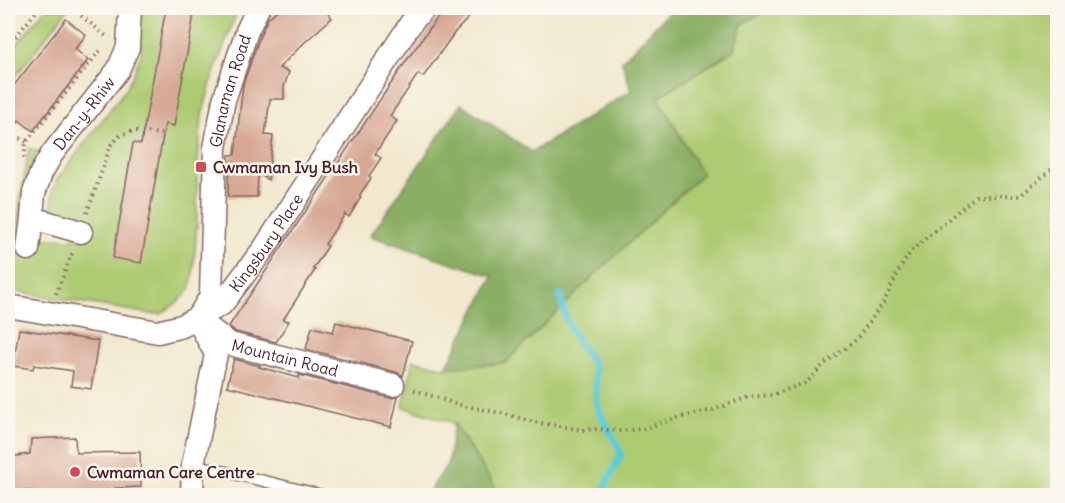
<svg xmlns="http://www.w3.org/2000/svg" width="1065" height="503" viewBox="0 0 1065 503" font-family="Delius,sans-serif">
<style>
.green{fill:#adcb72;stroke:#7c754e;stroke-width:1.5}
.forest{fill:#8aaf64;stroke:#6a6748;stroke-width:1.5}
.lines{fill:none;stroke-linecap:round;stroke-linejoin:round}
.stream{stroke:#5dc9d6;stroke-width:7}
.building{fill:#d7a794}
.service-casing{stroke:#846564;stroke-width:13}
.minor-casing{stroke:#846564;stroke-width:25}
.path{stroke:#846564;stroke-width:4;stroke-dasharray:1.5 4.5;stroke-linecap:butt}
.service{stroke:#fff;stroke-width:10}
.minor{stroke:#fff;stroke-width:22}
.poi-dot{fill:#d1495b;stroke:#fbf7ec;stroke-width:2}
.labels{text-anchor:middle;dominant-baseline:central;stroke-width:5;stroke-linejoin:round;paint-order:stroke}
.street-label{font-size:16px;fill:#4a1f2b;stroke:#fbf7ec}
.poi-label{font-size:16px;font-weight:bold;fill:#4a1f2b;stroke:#fbf7ec;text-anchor:start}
</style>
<rect width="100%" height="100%" fill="#fbf7ec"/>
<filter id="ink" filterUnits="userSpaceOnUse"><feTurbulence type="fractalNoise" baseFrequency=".0167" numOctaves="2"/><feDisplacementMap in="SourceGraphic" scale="12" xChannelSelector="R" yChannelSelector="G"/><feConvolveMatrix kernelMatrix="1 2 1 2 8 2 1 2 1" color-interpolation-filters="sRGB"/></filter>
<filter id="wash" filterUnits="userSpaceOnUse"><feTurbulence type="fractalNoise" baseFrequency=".008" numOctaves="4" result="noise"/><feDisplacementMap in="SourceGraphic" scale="24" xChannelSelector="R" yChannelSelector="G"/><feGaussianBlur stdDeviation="1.35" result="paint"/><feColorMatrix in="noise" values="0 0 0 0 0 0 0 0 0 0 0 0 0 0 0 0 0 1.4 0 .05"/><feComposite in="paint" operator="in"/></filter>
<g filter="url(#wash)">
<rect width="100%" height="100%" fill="#f1e8ce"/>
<path class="green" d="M46 8H64L67 10 8 86V55Z
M145 8H238L212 79 202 115 197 172V223L193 274 190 290 180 300 161 314H151L8 290V264H10L29 148 38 152 33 162 17 254 35 256C42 233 52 237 72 240L80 219 57 213 52 207V192L56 181 125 90 134 73 141 54 140 26 143 10Z
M771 8H1057V495H500L454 423 403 407 413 360 446 368 604 266 702 174 658 97 734 50 742 24Z"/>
<path class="forest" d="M673 8H771L742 24 734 50 658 97 702 174 604 266 505 363 446 368 493 276 370 236 461 104 532 152 631 91 622 61Z
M454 423 500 495H427L448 463Z"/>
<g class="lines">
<path class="stream" d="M560 295C563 312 569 328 578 343 582 350 589 355 592 362 599 377 594 389 597 404 601 422 616 436 621 454L605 487 599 496"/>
</g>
<g id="blocks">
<path class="building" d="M166 8H185L195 9 174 126 165 124 141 263 113 258 133 143 141 144Z
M280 8H323L332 18 305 42 279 68 289 72 284 87V99H270L265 135 273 136 268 180 258 173 257 197H228L229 155H235L243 84 260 36 268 18Z
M447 8H478L455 32 423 77 418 74 390 116 397 121 375 154 381 158 369 176 371 178 359 196 361 197 349 217 345 214 325 244 328 246 313 269 315 270 283 320 289 321 276 342 236 332 229 326 404 64 435 21Z
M66 19 86 35 75 49 88 60 33 131 19 120 8 135V93Z
M336 322 412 341 403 376 396 372 306 349 312 327 333 332Z
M19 329 98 341 91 389 71 386 73 371 34 365 33 369 13 366Z
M234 359 260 366 259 367 299 378V375L390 398 398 397 391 427 227 386Z
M75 437 76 453 140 452 141 487 115 488V493L70 495H31V491L10 490V457L30 454 31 439Z"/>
</g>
</g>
<g filter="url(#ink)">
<use href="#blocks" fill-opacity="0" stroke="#846564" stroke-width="1.5"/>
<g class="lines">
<g class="service-casing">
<path id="service" d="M193 464 326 496"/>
</g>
<g class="minor-casing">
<g id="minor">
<path id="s1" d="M81 232 32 218 34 193 41 173 52 154 118 70 128 47 130 8"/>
<path d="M28 249 32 218"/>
<path id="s2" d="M8 306 158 332 182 326 222 304 265 247 413 20 425 8"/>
<path id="s3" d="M197 319 211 296 215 148 224 100 247 31 258 8"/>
<path id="s4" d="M197 319 230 344 393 385"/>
<path d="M192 496 193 464 216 354 202 328"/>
</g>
</g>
<path class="path" d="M72 8 106 36
M8 46 39 8
M8 136 19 138 27 142
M24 158 26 142 102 48
M87 213 111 145 122 134 135 131 163 134
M56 294 73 251
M414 390 456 404 505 414 534 422 583 430 597 429 620 431 643 429 677 418 713 410 748 397 773 395 807 382 824 364 856 340 884 302 900 268 911 251 976 196H1020L1058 164"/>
<use href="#service" class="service"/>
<use href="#minor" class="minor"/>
</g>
</g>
<g class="poi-dot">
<rect x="195" y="161" width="12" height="12" rx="3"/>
<circle cx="75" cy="472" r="6"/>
</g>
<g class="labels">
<g class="street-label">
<text stroke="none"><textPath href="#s3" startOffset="234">Glanaman Road</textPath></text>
<text stroke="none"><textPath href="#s1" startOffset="171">Dan-y-Rhiw</textPath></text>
<text stroke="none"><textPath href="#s2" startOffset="298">Kingsbury Place</textPath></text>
<text stroke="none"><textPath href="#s4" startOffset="98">Mountain Road</textPath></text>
</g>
<g class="poi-label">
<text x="213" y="167">Cwmaman Ivy Bush</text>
<text x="87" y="472">Cwmaman Care Centre</text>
</g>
</g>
<rect width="1065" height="503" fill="none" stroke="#fbf7ec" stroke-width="30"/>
</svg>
